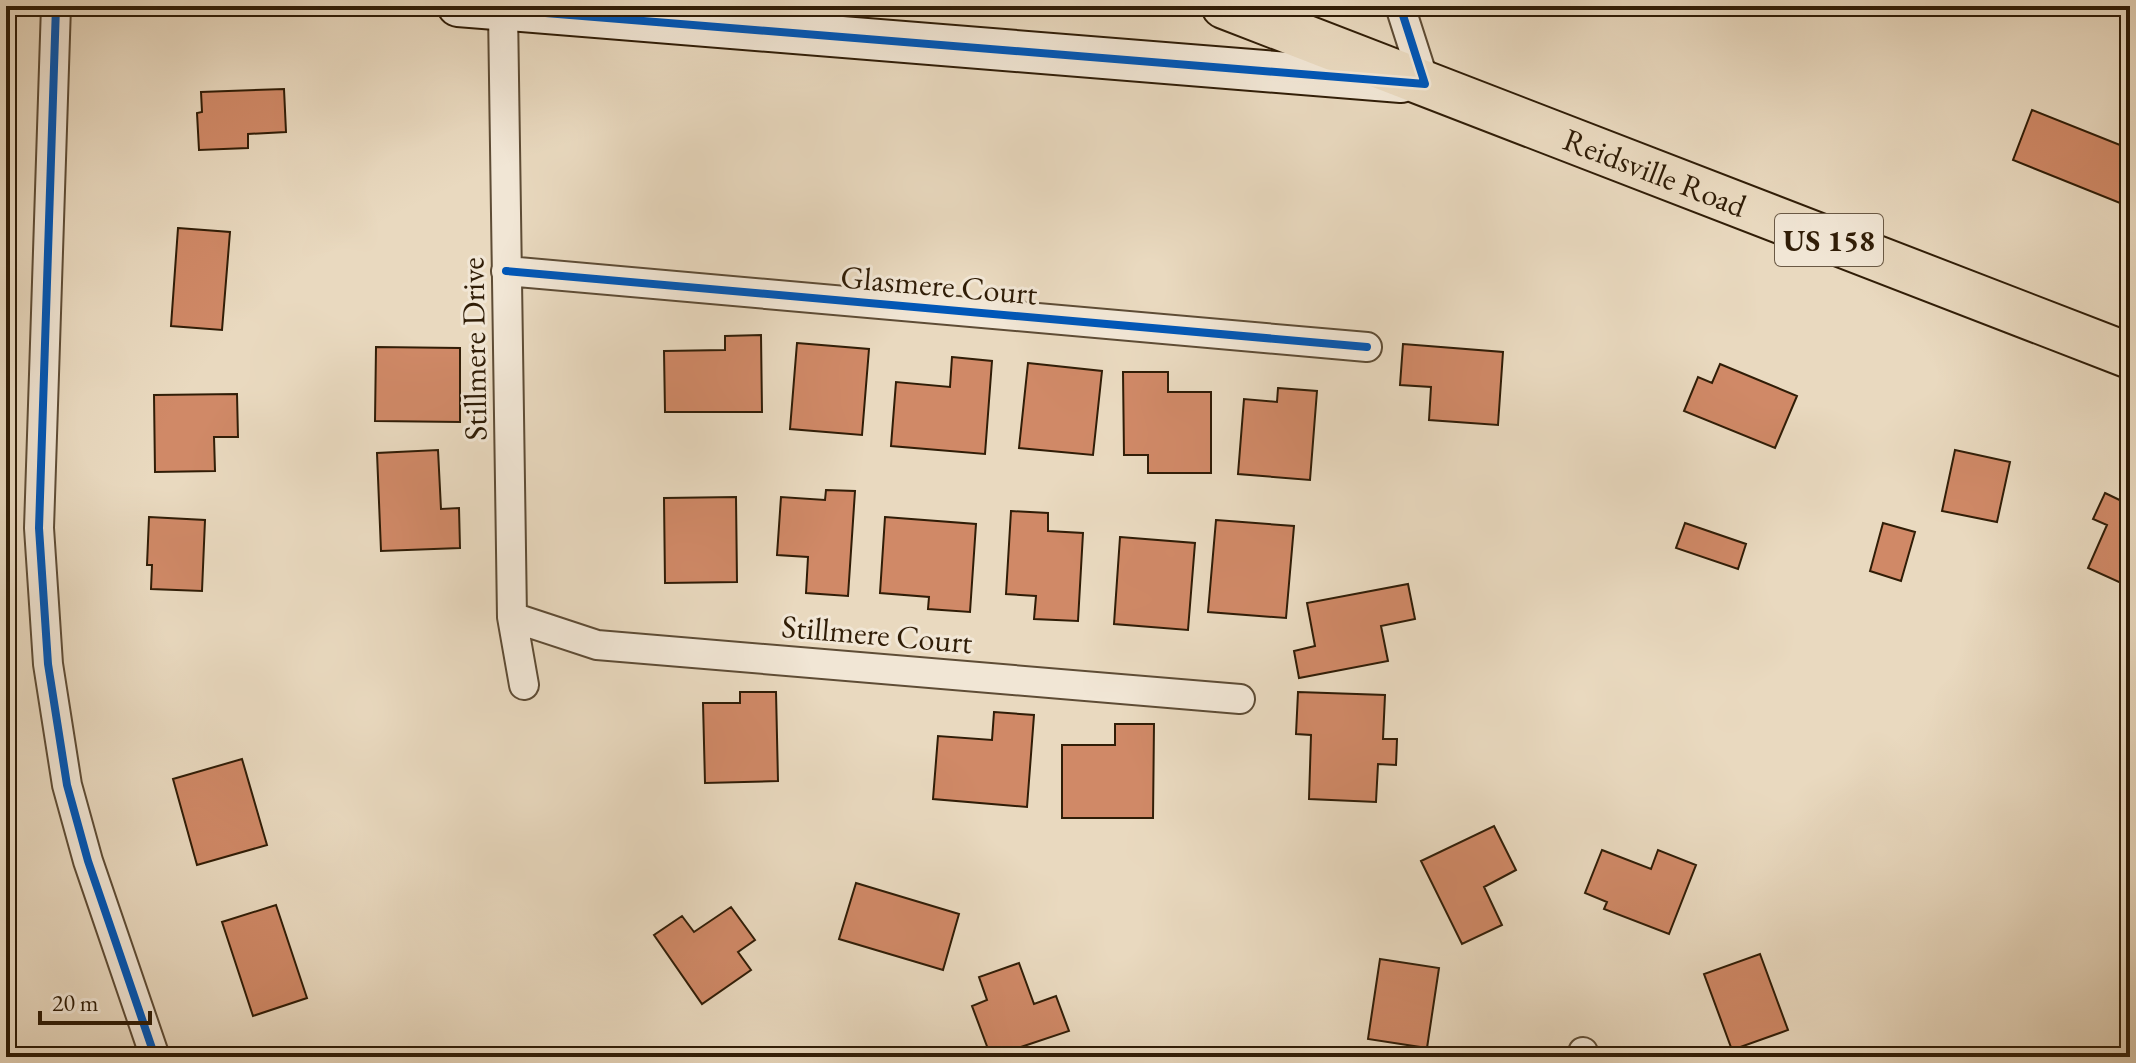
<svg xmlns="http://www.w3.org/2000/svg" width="2136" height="1063" viewBox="0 0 2136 1063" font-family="'EB Garamond',serif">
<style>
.building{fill:#d08967;stroke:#301d07;stroke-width:2}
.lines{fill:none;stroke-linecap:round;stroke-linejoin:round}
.street-casing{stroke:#5e4c35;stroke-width:32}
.secondary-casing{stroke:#301d07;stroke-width:44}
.highway-casing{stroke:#301d07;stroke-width:48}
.street{stroke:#f1e6d5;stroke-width:28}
.secondary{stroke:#f1e6d5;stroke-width:40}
.highway{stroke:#e9d9bf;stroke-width:44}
.cycleway-casing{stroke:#f1e6d5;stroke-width:13}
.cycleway{stroke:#0057b8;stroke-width:8}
.labels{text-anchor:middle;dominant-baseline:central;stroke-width:6;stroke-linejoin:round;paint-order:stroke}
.shield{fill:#f1e6d5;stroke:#6a5945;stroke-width:2}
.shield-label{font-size:30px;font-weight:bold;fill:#301d07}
.street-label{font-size:32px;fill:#301d07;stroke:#f1e6d5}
</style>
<rect width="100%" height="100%" fill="#e9d9bf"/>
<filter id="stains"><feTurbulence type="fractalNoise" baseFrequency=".0025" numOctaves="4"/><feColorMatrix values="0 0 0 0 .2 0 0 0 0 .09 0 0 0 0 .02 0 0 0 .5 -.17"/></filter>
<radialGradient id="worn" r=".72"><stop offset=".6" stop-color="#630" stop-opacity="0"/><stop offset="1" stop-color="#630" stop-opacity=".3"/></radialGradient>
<path class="building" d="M284 89 286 132 248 134V148L199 150 197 113 202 112 201 92Z
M2032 110 2130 149V207L2013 160Z
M178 228 230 232 222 330 171 326Z
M761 335 762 412H665L664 351 725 350V336Z
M797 343 869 349 862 435 790 429Z
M1403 344 1503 352 1498 425 1429 420 1431 387 1400 385Z
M376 347 460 348V422L375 421Z
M952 357 992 361 985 454 891 446 896 382 950 387Z
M1028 363 1102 371 1093 455 1019 448Z
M1720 364 1797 396 1775 448 1684 411 1698 377 1712 383Z
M1123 372H1168V392H1211V473H1148V455H1124Z
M1278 388 1317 391 1310 480 1238 474 1244 399 1277 402Z
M237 394 238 437H214L215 471 155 472 154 395Z
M438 450 441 509 459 508 460 548 381 551 377 453Z
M1955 450 2010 462 1997 522 1942 511Z
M826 490 855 491 848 596 806 593 808 557 777 555 781 497 825 500Z
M2105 493 2130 505V587L2088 568 2107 525 2093 519Z
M736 497 737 582 665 583 664 498Z
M1011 511 1048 513V531L1083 533 1078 621 1034 619 1036 596 1006 594Z
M149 517 205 520 202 591 151 589 152 565H147Z
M885 517 976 524 970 612 928 609 929 597 880 593Z
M1216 520 1294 526 1286 618 1208 612Z
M1685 523 1746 544 1738 569 1676 548Z
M1883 523 1915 532 1901 581 1870 571Z
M1120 537 1195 543 1188 630 1114 624Z
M1408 584 1415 619 1381 626 1388 661 1299 678 1294 651 1315 646 1307 603Z
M740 692H776L778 781 705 783 703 703H740Z
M1298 692 1385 695 1383 739H1397L1396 765 1378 764 1376 802 1309 799 1311 735 1296 734Z
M994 712 1034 715 1027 807 933 799 938 736 992 740Z
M1115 724H1154L1153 818H1062V745H1115Z
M242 759 267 845 197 865 173 779Z
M1494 826 1516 870 1484 887 1502 925 1462 944 1421 861Z
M1602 850 1651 869 1658 850 1696 865 1669 934 1604 909 1607 902 1585 893Z
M856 883 959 914 943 970 839 939Z
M276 905 307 998 253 1016 222 922Z
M731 907 755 940 738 952 751 970 702 1004 654 935 682 916 694 932Z
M1760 954 1788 1030 1732 1050 1704 974Z
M1380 959 1439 968 1427 1048 1368 1039Z
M1019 963 1034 1004 1056 996 1069 1031 991 1057 972 1006 987 1000 979 977Z"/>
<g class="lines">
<g class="street-casing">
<path id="street" d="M56 6 39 528 48 664 67 785 88 861 155 1057
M1400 6 1425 84
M503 11 512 617 524 685
M506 271 1367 347
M512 617 597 645 1240 699
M1583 1052 1584 1057"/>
</g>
<g class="secondary-casing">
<path id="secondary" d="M458 6 1401 82"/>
</g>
<g class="highway-casing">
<g id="highway">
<path id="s1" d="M1224 6 2130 356"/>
</g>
</g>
<use href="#street" class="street"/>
<use href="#secondary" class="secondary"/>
<use href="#highway" class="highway"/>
<g class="cycleway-casing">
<path id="cycleway" d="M56 6 39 528 48 664 67 785 88 861 155 1057
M458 6 1425 84 1400 6
M506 271 1367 347"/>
</g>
<use href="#cycleway" class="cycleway"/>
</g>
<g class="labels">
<rect class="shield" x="1775" y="214" width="108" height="52" rx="6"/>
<g class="shield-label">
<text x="1829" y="240">US 158</text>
</g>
<g class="street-label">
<text stroke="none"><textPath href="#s1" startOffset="462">Reidsville Road</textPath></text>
<text transform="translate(939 285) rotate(5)">Glasmere Court</text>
<text transform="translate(474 349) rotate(-91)">Stillmere Drive</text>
<text transform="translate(877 634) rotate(5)">Stillmere Court</text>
</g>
</g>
<rect width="2136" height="1063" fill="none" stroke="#e9d9bf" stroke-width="32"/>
<rect x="8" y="8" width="2120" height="1047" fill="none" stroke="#301d07" stroke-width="4"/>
<rect x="16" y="16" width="2104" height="1031" fill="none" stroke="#301d07" stroke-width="2"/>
<path d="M40 1011v12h110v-12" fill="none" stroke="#301d07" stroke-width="4"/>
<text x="52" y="1011" font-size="24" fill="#301d07" stroke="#f1e6d5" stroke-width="6" paint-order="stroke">20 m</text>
<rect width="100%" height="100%" filter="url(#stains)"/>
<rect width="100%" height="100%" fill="url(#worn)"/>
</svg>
